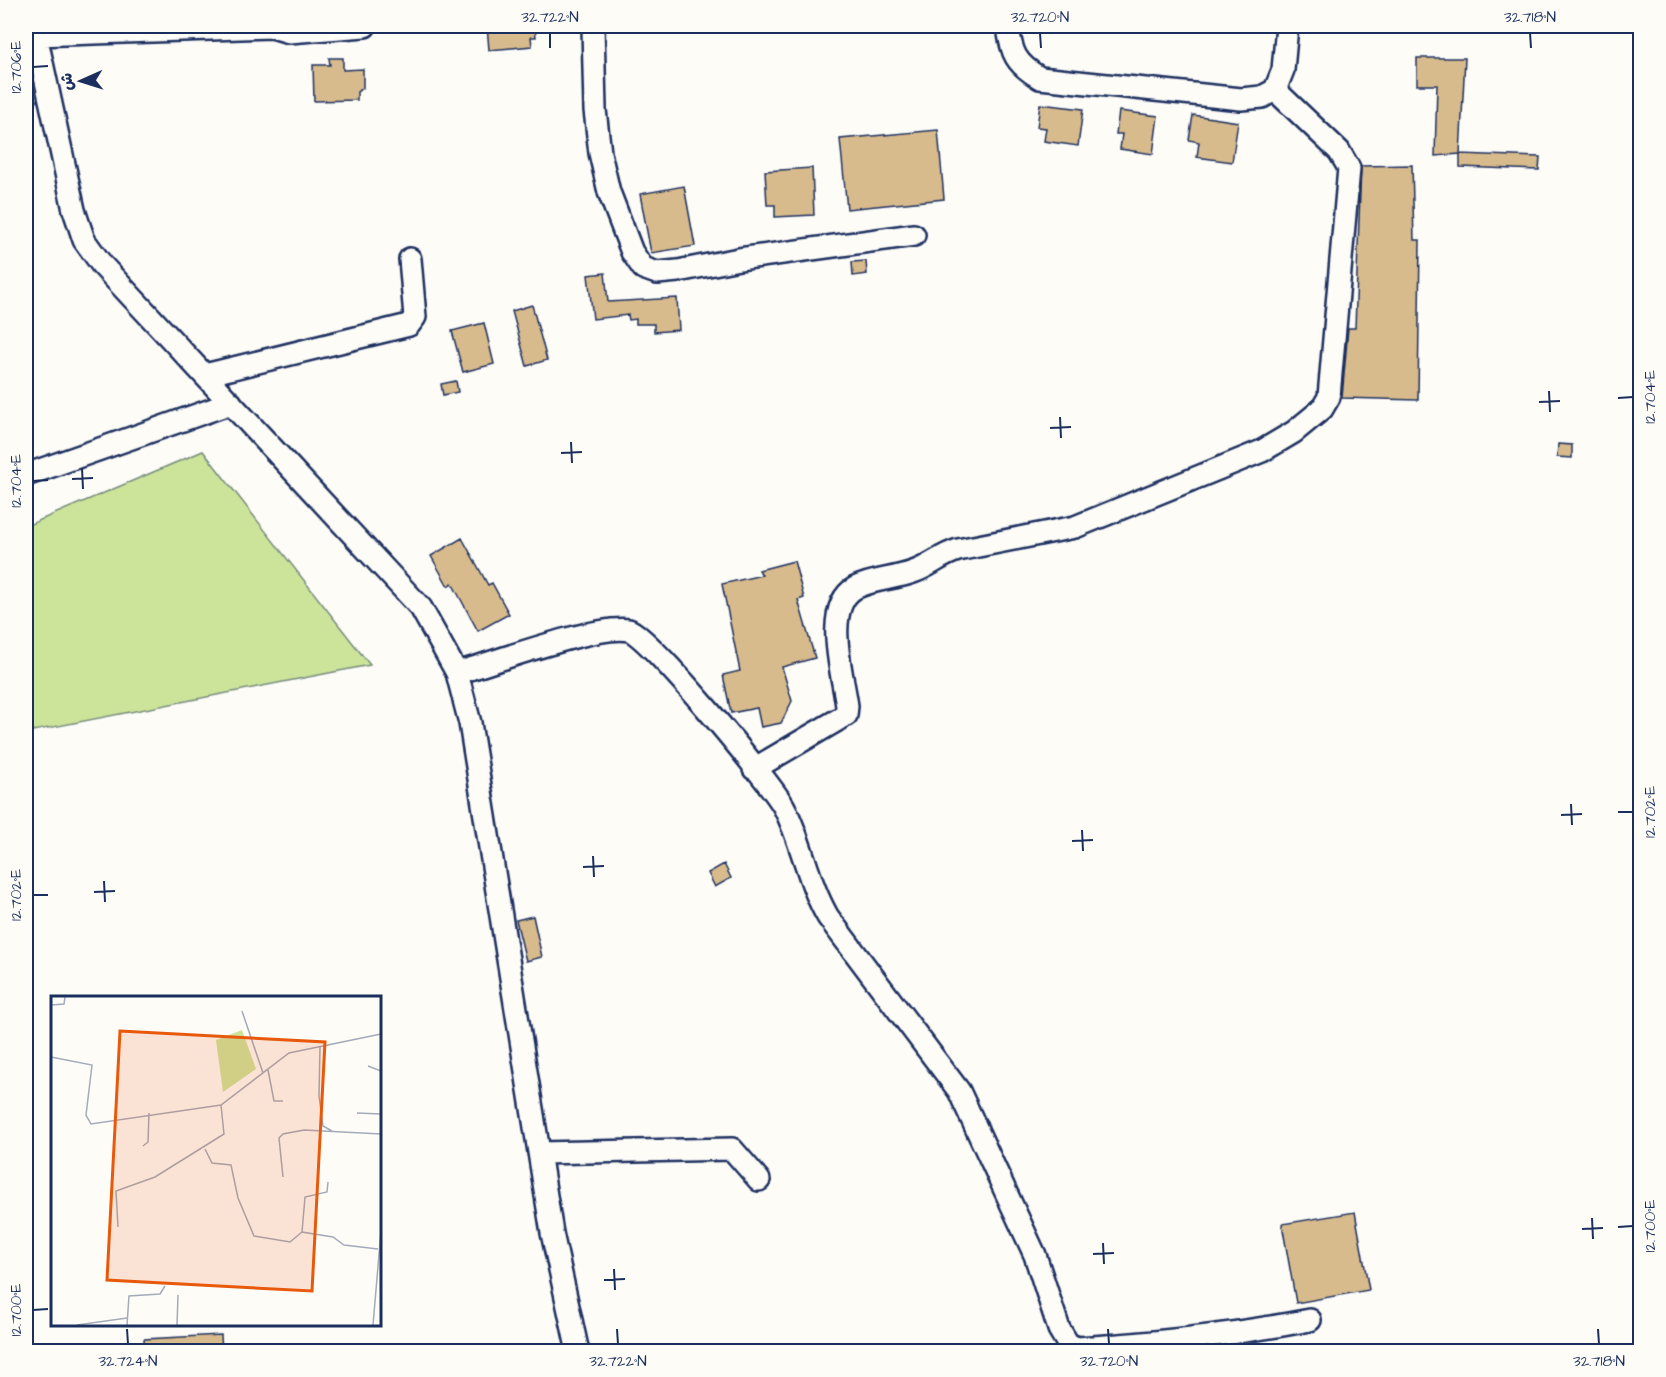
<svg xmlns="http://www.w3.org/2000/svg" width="1666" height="1377" viewBox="0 0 1666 1377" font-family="'Architects Daughter','Playpen Sans Arabic',sans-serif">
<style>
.green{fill:#cce49a;stroke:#748a7c;stroke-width:1.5}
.building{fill:#d8bb8c;stroke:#1b2f5e;stroke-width:1.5}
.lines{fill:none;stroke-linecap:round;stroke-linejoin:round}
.minor-casing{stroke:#1b2f5e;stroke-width:26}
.minor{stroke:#fdfcf7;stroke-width:21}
.ticks{fill:none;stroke:#1b2f5e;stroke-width:2}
.inset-road{fill:none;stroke:#a3aaba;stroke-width:1.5}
.view{fill:#e8590c;fill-opacity:0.15;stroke:#e8590c;stroke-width:3}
.inset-edge{fill:none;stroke:#1b2f5e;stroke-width:3}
.neatline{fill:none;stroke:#1b2f5e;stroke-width:2}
.ticks-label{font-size:15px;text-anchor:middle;fill:#1b2f5e}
</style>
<rect width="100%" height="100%" fill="#fdfcf7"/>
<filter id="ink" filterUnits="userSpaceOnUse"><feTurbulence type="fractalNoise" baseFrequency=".0167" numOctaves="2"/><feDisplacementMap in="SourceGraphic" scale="12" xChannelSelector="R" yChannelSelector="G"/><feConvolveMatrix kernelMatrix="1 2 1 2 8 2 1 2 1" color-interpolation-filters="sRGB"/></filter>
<g filter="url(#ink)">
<path class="green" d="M203 451 370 665 28 732 26 727V526Z"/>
<path class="building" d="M487 26H535L536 37H531L532 46 489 50Z
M329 58H343V70L363 69V88L357 92V100L314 101 313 65H330Z
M1417 58H1465L1460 154 1435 156 1437 85H1417Z
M1040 104 1083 109 1078 146 1044 141 1046 128 1037 127Z
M1119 111 1158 116 1153 154 1120 149 1122 134H1116Z
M1193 115 1238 122 1232 162 1197 157 1199 142 1189 140Z
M938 130 944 199 847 209 840 139Z
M1460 154 1540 157 1539 170 1460 167Z
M1412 165 1414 240H1420L1418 400 1342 398 1348 328H1355L1361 166Z
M812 168 814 215 775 217V205H767L765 171Z
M684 186 695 246 651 253 640 194Z
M866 261 867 274 853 276 852 262Z
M605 273 608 302 677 298 679 330 654 332V324H636V319L629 320 628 315 593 319 588 275Z
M532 305 547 360 527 366 512 311Z
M484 323 494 364 463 372 452 331Z
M456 381 458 392 443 395 441 384Z
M1558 444 1572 445V458L1557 457Z
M462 538 488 585 492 583 509 614 478 631 452 583 448 586 431 556Z
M794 561 804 598 798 600 815 658 782 667 792 701 781 723 761 727 757 708 731 713 723 675 740 671 722 584 762 575 759 570Z
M724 864 731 878 715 887 708 873Z
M533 916 542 957 526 961 516 920Z
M1355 1212 1369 1290 1296 1303 1282 1224Z
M221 1335 222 1352H145L144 1339Z"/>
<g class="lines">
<g class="minor-casing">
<path id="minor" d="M34 26 74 210 84 240 102 265 421 608 457 673 470 723 552 1233 578 1352
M593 26 595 110 600 153 609 192 632 252 643 268 657 273 678 271 739 259 914 235
M1008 26C1011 53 1016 64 1040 78L1241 99 1262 97 1275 90 1283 70 1287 26
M36 35 272 27 289 32 365 26
M205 375 409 325 415 317 410 259
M26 475 231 403
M457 673C492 663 597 624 629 630 647 633 772 784 784 807 802 842 808 883 828 917L959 1091 1035 1255 1059 1329 1068 1344 1077 1348C1156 1343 1233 1335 1310 1320
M754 769 846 715 847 706C843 675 822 607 855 588 872 579 894 579 913 572 929 567 941 555 958 550L1075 527 1262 451 1294 432 1322 409 1329 397 1330 385 1349 168 1339 151 1275 90
M539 1153 732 1149 759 1180"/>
</g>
<use href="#minor" class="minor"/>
</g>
</g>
<path class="ticks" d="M550 33V48M1040 33 1041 48M1530 33 1531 48M33 67 48 66M1549 391 1550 412M1618 398 1633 397M1539 402 1560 401M1060 417 1061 438M1050 428 1071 427M571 442 572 463M561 453 582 452M82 468 83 489M72 479 93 478M33 481 48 480M1571 804 1572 825M1618 812H1633M1561 815 1582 814M1082 830 1083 851M1072 841 1093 840M593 856 594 877M583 867 604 866M104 881 105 902M94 892 115 891M33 895H48M1592 1218 1593 1239M1618 1227 1633 1226M1582 1229 1603 1228M1103 1243 1104 1264M1093 1254 1114 1253M614 1269 615 1290M604 1280 625 1279M33 1310 48 1309M127 1329 128 1344M617 1329 618 1344M1108 1329 1109 1344M1598 1329 1599 1344"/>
<g transform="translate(51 996)">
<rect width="330" height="330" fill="#fdfcf7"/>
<path d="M191 34 205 73 172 96 165 44Z" fill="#cce49a"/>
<path class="inset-road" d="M0 9 13 8 14 1M191 15 212 77M269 51 268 100 272 130 281 135M0 61 41 69 35 119 40 128 170 109 238 57 330 38M317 70 330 75V91M217 74 223 105H232M306 117 330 118M92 150 97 146 98 117M154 153 161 167 180 169 187 202 203 240 239 246 251 236M232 181 228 142 232 138 253 134 330 138M277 186 276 196 254 201 251 236 282 241 293 249 327 253M67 231 65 195 104 181 173 138 170 109M26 329 76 322M76 329 78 300 109 298 114 290M126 329 127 299M322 329 330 235"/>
<path class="view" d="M69 35 274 46 261 295 56 284Z"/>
<rect width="330" height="330" class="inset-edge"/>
</g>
<rect width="1666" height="1377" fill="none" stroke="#fdfcf7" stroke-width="66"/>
<g transform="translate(81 81) rotate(267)" stroke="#fdfcf7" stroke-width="4.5" paint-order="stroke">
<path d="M0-4.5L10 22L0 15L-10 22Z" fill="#1b2f5e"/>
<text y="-9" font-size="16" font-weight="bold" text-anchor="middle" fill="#1b2f5e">ش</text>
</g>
<rect x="33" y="33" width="1600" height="1311" class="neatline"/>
<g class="ticks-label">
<text x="550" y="22">32.722°N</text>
<text x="1040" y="22">32.720°N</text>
<text x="1530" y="22">32.718°N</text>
<text transform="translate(16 67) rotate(-90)" y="5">12.706°E</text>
<text transform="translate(1650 397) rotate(-90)" y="5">12.704°E</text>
<text transform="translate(16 481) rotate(-90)" y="5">12.704°E</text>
<text transform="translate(1650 812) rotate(-90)" y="5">12.702°E</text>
<text transform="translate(16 895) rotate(-90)" y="5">12.702°E</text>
<text transform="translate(1650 1226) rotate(-90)" y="5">12.700°E</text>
<text transform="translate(16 1310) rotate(-90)" y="5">12.700°E</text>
<text x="128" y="1366">32.724°N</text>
<text x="618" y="1366">32.722°N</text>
<text x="1109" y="1366">32.720°N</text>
<text x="1599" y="1366">32.718°N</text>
</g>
</svg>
